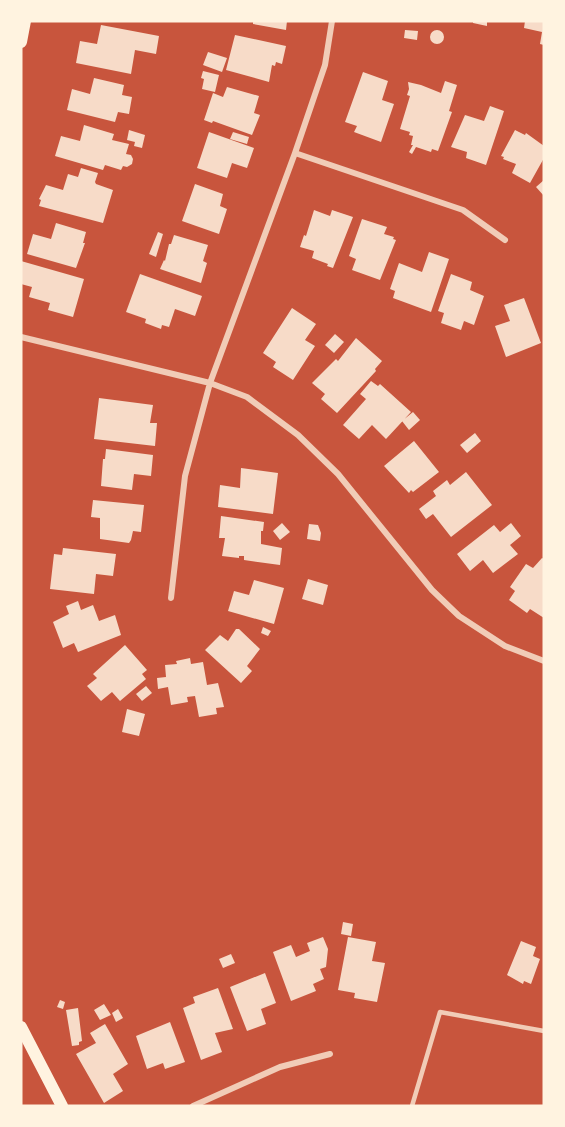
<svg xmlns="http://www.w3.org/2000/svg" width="565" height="1127" viewBox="0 0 565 1127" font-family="Lato,sans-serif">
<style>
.building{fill:#f7dbc8}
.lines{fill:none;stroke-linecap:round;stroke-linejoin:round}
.service{stroke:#f1ccb7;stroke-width:4.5}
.minor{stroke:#f1ccb7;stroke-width:6}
.secondary{stroke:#fff3e0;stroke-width:12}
</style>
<rect width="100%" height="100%" fill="#c8553d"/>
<path class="building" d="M253 21H287L286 30 253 24Z
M473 21H487V26L473 23Z
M525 21H544V45L540 44 542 32 524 28Z
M101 25 159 36 156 54 135 50 131 74 76 63 80 41 97 44Z
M430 37a7 7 0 1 1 14 0a7 7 0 1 1-14 0Z
M405 30 418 31 417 40 404 38Z
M235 35 286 46 282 64 276 62 275 66 272 65 269 82 226 70Z
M208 52 227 58 222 72 203 65Z
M203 71 219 75 215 92 202 89 204 79 201 78Z
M363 72 388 81 382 100 394 104 381 142 354 132 357 126 345 122Z
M94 78 124 85 122 95 132 97 129 114 118 112 115 122 67 110 72 89 90 94Z
M445 81 457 85 449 111 452 112 438 151 432 149 431 152 416 147 412 154 409 152 413 145H411L413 136 409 135 410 132 400 129 410 96 407 95 409 89 408 82 421 85 441 93Z
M227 87 259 96 254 113 260 115 252 135 213 121 212 123 204 120 213 93 223 97Z
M490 106 504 111 486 165 466 158 467 152 451 147 465 115 484 121Z
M84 125 114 134 112 140 129 144 126 154 131 155 133 159 132 164 127 167 123 166 121 170 105 165 103 170 55 156 61 136 80 141Z
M129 130 145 135 142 148 134 146 135 142 127 140Z
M515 130 525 135 526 133 544 146V158L530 183 512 173 516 164 503 159 504 157 501 156Z
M209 132 254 148 247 168 232 163 227 178 197 168Z
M233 132 249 137 247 144 230 139Z
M81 168 98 173 95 182 96 184 113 190 103 223 39 206 41 200 39 199 46 185 63 190 68 174 78 177Z
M544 180V196L536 187Z
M195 184 223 194 220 206 227 209 219 234 182 221Z
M314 210 330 216 332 210 353 217 333 268 327 266 328 264 312 258 314 251 300 247 304 235 306 236Z
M362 219 387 227 384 234 394 237 393 239 396 240 380 280 352 270 356 259 349 256Z
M56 223 86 232 83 243H85L76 268 27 254 33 234 51 239Z
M158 232 163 234 156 257 149 254Z
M174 235 208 245 203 261 207 263 201 283 160 269 164 260 165 261 169 244H171Z
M429 252 449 259 431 312 393 298 395 291 390 289 399 263 422 272Z
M21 261 84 279 73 317 48 310 50 303 29 297 32 287 21 284Z
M140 274 202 296 195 316 175 309 169 327 162 325 161 329 145 323 146 319 126 312Z
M451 274 472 282 470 290 484 296 474 325 464 321 461 330 441 323 444 313 438 311Z
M524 298 541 343 506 357 495 326 510 321 504 305Z
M292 308 316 324 305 340 315 346 293 380 273 367 276 362 263 353Z
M335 334 344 342 334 353 325 345Z
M356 338 382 361 375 369 376 371 337 413 321 399 325 394 312 383 336 359 338 361Z
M371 381 378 386 380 384 411 412 386 439 372 425 359 439 343 425 366 399 360 394Z
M99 398 153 405 150 423H157L155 446 94 439Z
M413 412 420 420 409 430 402 421Z
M475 433 481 441 467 453 460 445Z
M414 441 439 472 413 492 411 490 409 493 384 466Z
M106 449 153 455 151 476 134 474 132 490 101 486 103 459H105Z
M241 468 278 473 273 514 218 507 220 485 240 488Z
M466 472 492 505 451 537 433 514 426 519 419 509 436 496 433 491 447 480 450 485Z
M93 500 144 505 141 532 133 531 131 540 129 543 100 539V518L91 517Z
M221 516 264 522 263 531H261V544L282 548 280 565 244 560V556H239V558L222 556 225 538H219Z
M282 523 290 532 280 540 273 531Z
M511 523 521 536 510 545 518 554 493 573 483 560 470 571 457 554 494 525 500 532Z
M309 524 318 525 321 533 320 541 307 539Z
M63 548 116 554 113 576 96 574 94 594 50 589 54 554 62 555Z
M542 558 544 559V618L530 609 527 613 509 600 515 591 510 587 526 564 533 568Z
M308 579 328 585 323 605 302 599Z
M254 580 284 588 274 624 228 611 234 591 249 595Z
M78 601 81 610 93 605 99 621 115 615 121 635 78 652 74 643 63 648 53 622 69 614 66 606Z
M263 627 271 631 268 636 261 633Z
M236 629H239L260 649 247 666 252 671 241 683 205 650 220 635 228 641Z
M125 645 147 670 142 674 146 679 120 701 112 692 101 701 87 686 97 678 93 674Z
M190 658 191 664 203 662 207 685 218 683 224 707 216 708 217 714 199 717 195 696 187 697 188 702 171 705 168 687 158 689 157 678 166 677 165 665 177 664 176 661Z
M146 686 152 693 142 701 136 694Z
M127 709 145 714 139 736 122 732Z
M343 922 353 924 351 936 341 934Z
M323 937 328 949 326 967 320 969 324 979 313 984 316 991 291 1001 273 952 291 945 296 957 310 951 307 943Z
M348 937 376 942 372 961 385 963 377 1002 354 998 355 993 338 990Z
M521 941 536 947 533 956 540 959 531 984 524 981 523 984 507 975Z
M231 954 235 963 223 968 219 959Z
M265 973 276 1003 261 1009 266 1024 247 1031 230 987Z
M218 988 233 1029 215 1033 222 1052 201 1060 183 1008 195 1003 193 997Z
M60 1000 65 1002 63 1009 57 1007Z
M104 1004 111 1015 100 1020 94 1010Z
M78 1008 82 1041 79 1042V1045L72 1046 66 1010Z
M118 1009 123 1018 116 1022 112 1013Z
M170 1022 185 1062 165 1069 163 1063 147 1069 136 1036Z
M105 1024 128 1064 113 1074 123 1091 104 1103 76 1054 96 1043 90 1033Z"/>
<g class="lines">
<path class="service" d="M412 1106 440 1012 544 1031"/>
<path class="minor" d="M295 153 463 210 505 240
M21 337 210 383 247 397 298 435 338 474 432 590 459 616 505 646 544 661
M171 598 185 476 210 383 295 153 325 65 332 21
M193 1106 280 1067 330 1054"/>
<path class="secondary" d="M21 42 25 21
M21 1027 62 1106"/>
</g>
<rect width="565" height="1127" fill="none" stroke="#fff3e0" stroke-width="45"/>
</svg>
